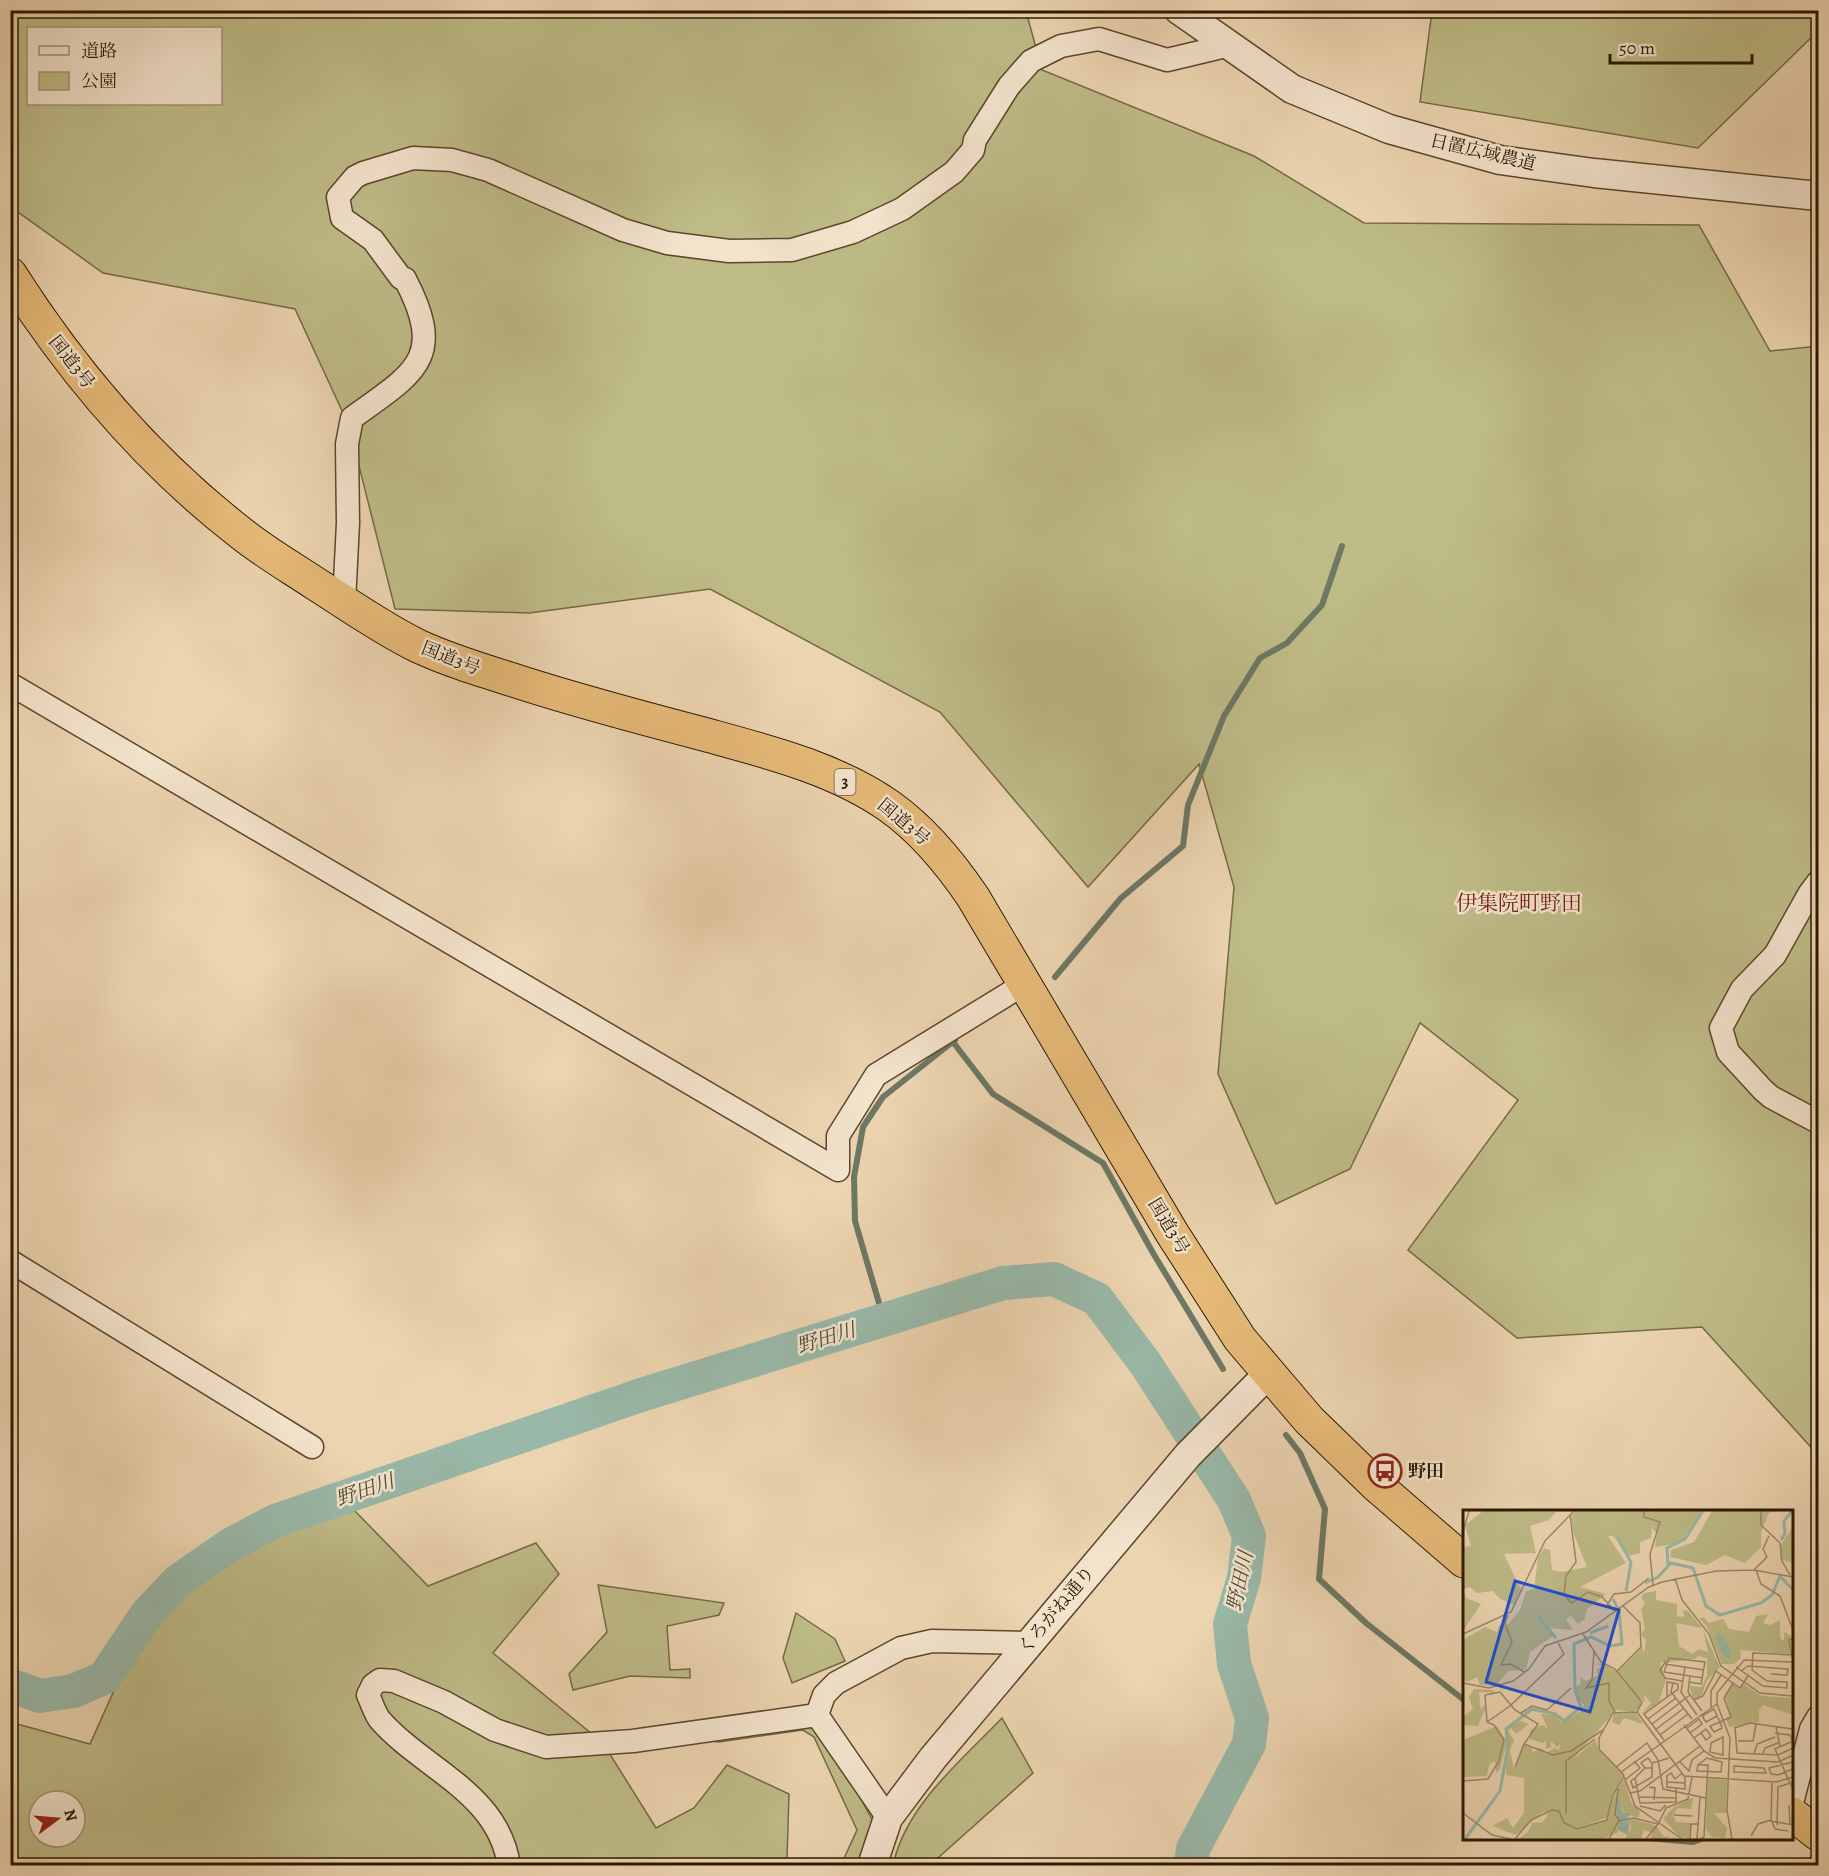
<svg xmlns="http://www.w3.org/2000/svg" width="1829" height="1876" viewBox="0 0 1829 1876" font-family="Alegreya,'Noto Serif JP',serif">
<style>
.green{fill:#bebb87;stroke:#746a44;stroke-width:1.5;fill-rule:evenodd}
.lines{fill:none;stroke-linecap:round;stroke-linejoin:round}
.stream{stroke:#6d7865;stroke-width:6}
.river{stroke:#99b8a8;stroke-width:34}
.minor-casing{stroke:#5b472c;stroke-width:25}
.tertiary-casing{stroke:#5b472c;stroke-width:31}
.trunk-casing{stroke:#2b1800;stroke-width:35}
.minor{stroke:#f3e3cc;stroke-width:22}
.tertiary{stroke:#f3e3cc;stroke-width:28}
.trunk{stroke:#e6ba78;stroke-width:33}
.labels{text-anchor:middle;dominant-baseline:central;stroke-width:5;stroke-linejoin:round;paint-order:stroke}
.shield{fill:#f3e3cc;stroke:#67553d;stroke-width:1.5}
.shield-label{font-size:16px;font-weight:bold;fill:#2b1800}
.street-label{font-size:18px;fill:#2b1800;stroke:#f3e3cc}
.poi-label{font-size:18px;font-weight:bold;fill:#2b1800;stroke:#f3e3cc;text-anchor:start}
.water-label{font-size:20px;font-style:italic;fill:#4c4832;stroke:#f3e3cc}
.quarter-label{font-size:21px;fill:#7a1f14;stroke:#f3e3cc}
.inset-river{fill:none;stroke:#99b8a8;stroke-width:3}
.inset-road{fill:none;stroke:#9f896a;stroke-width:1.5}
.view{fill:#1d4ed8;fill-opacity:0.15;stroke:#1d4ed8;stroke-width:3}
.inset-edge{fill:none;stroke:#2b1800;stroke-width:3}
</style>
<rect width="100%" height="100%" fill="#ecd4b0"/>
<filter id="stains"><feTurbulence type="fractalNoise" baseFrequency=".00333" numOctaves="4"/><feColorMatrix values="0 0 0 0 .2 0 0 0 0 .09 0 0 0 0 .02 0 0 0 .5 -.17"/></filter>
<radialGradient id="worn" r=".72"><stop offset=".6" stop-color="#630" stop-opacity="0"/><stop offset="1" stop-color="#630" stop-opacity=".3"/></radialGradient>
<path class="green" d="M10 11H1026L1042 70 1254 156 1364 223 1699 225 1770 351 1818 346V1455L1702 1327 1517 1338 1408 1250 1518 1100 1420 1023 1350 1169 1276 1204 1218 1074 1234 887 1199 764 1088 887 940 712 710 589 529 613 395 609 349 426 295 309 103 273 11 207ZM28 28H220V104H28Z
M1432 11H1818V31L1698 148 1420 102Z
M355 1511 428 1586 536 1543 559 1574 493 1653 603 1743 656 1828 694 1808 727 1765 789 1794 787 1859 799 1865H11L10 1722 90 1744 138 1637 186 1564 278 1524ZM39 1801H75V1837H39Z
M598 1585 724 1603 719 1615 667 1626 670 1670 690 1669V1678L630 1676 573 1690 569 1674 607 1632Z
M796 1613 835 1639 845 1661 792 1683 783 1658Z
M1002 1718 1033 1773 930 1865H893C906 1805 961 1761 1002 1718Z
M798 1722 824 1731 874 1823 861 1865H841L857 1830 814 1737 803 1730 719 1742 694 1739Z"/>
<g class="lines">
<path class="stream" d="M1055 977 1121 898 1183 846 1188 805 1224 716 1260 658 1287 643 1322 605 1342 546
M953 1042 993 1094 1103 1163 1153 1253 1223 1369
M884 1320 855 1221 854 1177 863 1127 883 1097 955 1040
M1286 1435 1300 1453 1325 1509 1319 1579 1366 1623 1464 1700
M1648 1838 1693 1842 1704 1838"/>
<path class="river" d="M10 1685 40 1696 73 1691 104 1678 146 1615 178 1581 230 1545 275 1521 641 1395 1003 1283 1054 1279 1097 1299 1145 1363 1234 1500 1249 1536 1244 1578 1230 1624 1234 1664 1252 1718 1249 1744 1193 1849 1191 1866"/>
<g class="minor-casing">
<path id="minor" d="M344 602 348 523 347 444 352 418C414 373 447 359 405 279L401 278 373 240 342 218 338 197 355 177 363 173 413 158 452 160 488 170 623 230 667 243 729 251 792 250 853 232 902 209 954 172 973 150 975 140 1009 86 1031 61 1061 46 1099 39 1167 60 1230 45
M10 684 838 1170
M1818 882 1809 894 1775 955 1742 989 1721 1028 1728 1052 1763 1090 1771 1097 1818 1122
M838 1170V1136L876 1075 1026 983
M10 1261 312 1447
M817 1715 824 1695 836 1683 901 1648 932 1641 1028 1643
M817 1715 888 1818
M1792 1803 1811 1729 1818 1717
M509 1866C499 1793 423 1769 380 1720 375 1714 372 1703 368 1695L373 1685 380 1680 394 1681 444 1702 495 1730 546 1747 633 1741 817 1715"/>
</g>
<g class="tertiary-casing">
<path id="tertiary" d="M1179 10 1292 89 1389 129 1500 160 1594 173 1818 196
M872 1866 888 1818 933 1758 1188 1455 1268 1374"/>
</g>
<g class="trunk-casing">
<path id="trunk" d="M10 274C73 373 149 462 242 534 266 553 292 568 316 584 349 605 383 629 418 646 448 660 481 670 513 680 577 701 642 718 707 735 769 752 836 769 889 806 923 830 950 863 973 897L1172 1233 1240 1339 1309 1420 1376 1485 1464 1561
M1792 1814 1818 1834"/>
</g>
<use href="#minor" class="minor"/>
<use href="#tertiary" class="tertiary"/>
<use href="#trunk" class="trunk"/>
</g>
<defs>
<g id="bus-ring" transform="scale(1.725)"><circle r="9.5" fill="#f3e3cc" stroke="#8f2418" stroke-width="1.5"/><path d="M-5-6H5V4H4V6H2V4H-2V6H-4V4H-5ZM-3.5-4V0h7V-4ZM-3.5 1.2v1.5H-2V1.2ZM2 1.2v1.5H3.5V1.2Z" fill="#8f2418"/></g>
</defs>
<g fill-rule="evenodd">
<use href="#bus-ring" x="1385" y="1471"/>
</g>
<g class="labels">
<rect class="shield" x="834.5" y="769" width="21" height="26" rx="4.5"/>
<g class="shield-label">
<text x="845" y="782">3</text>
</g>
<g class="street-label">
<text transform="translate(1483 152) rotate(13)">日置広域農道</text>
<text transform="translate(72 362) rotate(52)">国道3号</text>
<text transform="translate(451 658) rotate(21)">国道3号</text>
<text transform="translate(904 822) rotate(40)">国道3号</text>
<text transform="translate(1169 1226) rotate(59)">国道3号</text>
<text transform="translate(1056 1610) rotate(-50)">くろがね通り</text>
</g>
<g class="poi-label">
<text x="1408" y="1471">野田</text>
</g>
<g class="water-label">
<text transform="translate(826 1338) rotate(-17)">野田川</text>
<text transform="translate(365 1490) rotate(-19)">野田川</text>
<text transform="translate(1240 1581) rotate(-78)">野田川</text>
</g>
<g class="quarter-label">
<text x="1519" y="903">伊集院町野田</text>
</g>
</g>
<g transform="translate(1463 1510)">
<rect width="330" height="330" fill="#ecd4b0"/>
<path d="M20 1 93 2 86 10 67 16 73 43 41 44 58 80 51 95 36 88 30 81 14 83 7 77 0 79 3 88 18 94 0 121V37L8 36 2 15ZM113 1H239L217 33 192 37 194 24 189 18 188 28 177 32V43L166 46 150 26H145L163 53 117 77 143 84 124 99 122 109 115 114 108 106 103 109 110 120 85 118 90 126 67 142 63 160 45 161 33 176 17 175 14 167 4 172 0 169V130L22 117 34 122 36 115H44L57 100 63 81 71 79 75 48 81 38 87 40 89 60 99 62 124 57 110 22 108 6ZM249 1H313L306 3 298 22V37L282 53 262 45 243 55 207 47 208 40 231 32ZM330 17V53L317 49V36ZM193 81V90L214 94V106L221 107 220 100 225 101 239 118 213 113 216 136 229 144 236 139 245 142 240 120 257 157 243 172 239 186 231 189 226 176 238 177 244 166V148L235 146 232 149 197 153 203 169 196 192 178 204 188 193 181 185 182 192 177 188 178 196 170 202 153 200 110 249 133 230 135 239 160 265 147 290 145 307 112 319 145 310 149 290 161 269 168 292 177 301 175 308 160 302 157 289H153L155 322 140 329H55L65 322 69 313 80 312 87 301 97 299 80 302 53 325 29 316 44 308 50 318 61 303V268L43 265 44 219 57 211 66 214 53 224 48 218 45 221 51 230 47 241 51 258 61 235 68 237 70 243 75 238 80 239 81 244 92 238 96 240 97 234 94 237 88 231V237L83 239V231L80 233 67 229V220L80 215 85 219 78 204 92 205 99 213 119 200 121 195 113 187V177L118 174 117 167 123 171 135 165 133 160 140 156 132 154 138 153 154 162 179 137 181 143 183 130 178 125 182 118 178 99 182 93 178 88 181 83ZM305 104 300 113 307 115 317 110V128L321 131V122L330 127 327 144 277 140 278 148 271 154H259L244 117 236 108H242L245 113 260 109 266 119 286 122 293 106ZM270 174 277 178 280 174 299 186 330 188V205L300 195 296 200V212L266 217 263 210 268 207 262 185ZM11 179 30 180 32 183 16 182 18 201 21 194 22 199 15 216 0 215V207L10 199 6 187ZM173 203 180 214 161 208 156 215 149 212 151 204ZM34 216 44 232 37 259 33 263 32 251 26 255 24 266 0 267V230ZM245 269 264 270 263 303H251L264 318 262 328 249 327 243 319ZM230 287 228 299 215 298 210 305 213 312 228 313 226 328 217 327 200 309 211 297ZM167 309 192 315 201 327 207 326 203 329H187L190 323 181 320 178 329H162L168 319Z" fill="#bebb87"/>
<path d="M256 123 266 135 268 147H262L256 136 252 126ZM153 289H157L159 302 169 304 159 312 167 310 165 325 155 320Z" fill="#99b8a8"/>
<path class="inset-river" d="M154 27 168 52 163 81M318 30 322 23 321 11 329 1M205 55 204 38 222 29 240 1M182 73 195 67 208 53 230 58 243 96 257 105 298 93 309 85 317 66 330 80M75 106 93 128M127 123 145 116M2 329 37 281 45 236 43 219 69 199 92 204 101 211 118 197 112 181 111 134 128 127 147 136 159 134 156 101 150 89"/>
<path class="inset-road" d="M181 1V7L197 12 187 44 190 75M298 1V15L317 33 319 51 327 65M107 5 113 52 103 66 101 85 109 93 125 82 139 87 152 101M0 22 6 1M291 60 304 47 300 39 306 26M293 60 298 74 317 86 330 120M212 68 219 90 246 124 258 156 297 183 330 186M144 95 151 84 168 82 186 68M45 105 42 114 49 132 38 155 48 154 61 162M0 124 48 102 82 31 111 1M120 124 138 152 152 159 179 192 174 202 150 203 136 228V239L160 264 172 296 219 329M131 141 129 170 123 178 146 173V191L152 202M329 147 326 130 330 128M203 151 197 160 202 168 219 171M202 154 241 160M222 157 218 182 234 205M273 157 300 176 324 178V172L304 171 289 160 290 143 330 145M154 161 178 137 177 113 160 96M278 161 285 156 325 159 324 165 308 164M201 162 206 148 242 152 238 174 226 172M201 162 240 168M227 166 225 182 239 201M0 173 26 178 50 171 66 159 82 136 123 122 186 77 199 72 253 61 291 60 330 67M215 174 210 173 208 182 229 209M37 182 52 200 75 214 61 234 90 245 108 241 140 220M204 187V172L210 173M231 190 240 186 253 161 277 178 285 166M248 198V181L258 165M174 202 221 266 313 272 330 267M58 203 69 196 84 200 108 178M254 206 243 212 239 206 251 199 254 206 257 212 259 218 251 222 247 216 257 212 261 210 268 207 261 188 270 173M185 209 213 188M24 212 47 196 101 144 94 131M24 212 22 185 37 182M189 214 227 185M221 215 241 241 252 248 315 252 330 245M313 216 317 237M272 217 274 243 315 245 330 238M224 218 236 209 239 214 227 223M271 218 287 213 330 219M192 220 221 198M312 223 327 225 330 232M197 225 225 204M260 227V245L247 242 248 233ZM231 228 243 219 248 226 243 230 238 223M201 230 181 204 215 179V174M275 231H290L293 214M330 231 312 239 330 280M291 244 294 234 312 227M300 244 302 238 315 233M206 248 189 253V258H182L172 268 177 293 213 292V279M244 248 259 252 258 262 234 261 235 255ZM216 251 226 261 229 250 241 241M330 252 306 258 308 264 315 265 330 259M235 255H245L241 327 237 329M271 256 301 258 303 263 271 262ZM52 257 61 234M153 257 184 233 195 250 200 279 243 288M182 258 178 253 185 248 189 253M158 262 254 194M218 264 212 269 208 263 204 266V277L222 279V266M172 268 168 271 170 278 189 267V258M163 269 177 258 171 251M0 271 25 269 36 251 41 230 31 215 24 212M309 271 308 311 330 315M204 272 222 273M186 277 192 278 191 290M155 279 152 305 157 311 170 308 195 314 203 298 225 289 229 267M167 283 177 281 237 236M177 287 213 288M326 295 327 315M177 296 197 301 203 295M0 303 29 325 48 329M103 304V251L132 229M211 305 229 306M309 312 312 319 325 321M314 315 315 277 330 272M288 326 295 314 308 310M52 329 68 310 89 300 96 301 101 313 114 319 144 310 149 287 161 266M146 329 156 310M183 329 195 314M227 329 228 314H236M234 329 237 288M269 329 264 300 267 228 254 194V183L281 150 330 152"/>
<path class="view" d="M52 71 156 100 127 202 23 172Z"/>
<rect width="330" height="330" class="inset-edge"/>
</g>
<rect width="1829" height="1876" fill="none" stroke="#ecd4b0" stroke-width="36"/>
<rect x="12" y="12" width="1805" height="1852" fill="none" stroke="#2b1800" stroke-width="3"/>
<rect x="18" y="18" width="1793" height="1840" fill="none" stroke="#2b1800" stroke-width="1.5"/>
<rect x="27" y="27" width="195" height="78" fill="#f3e3cc" stroke="#a3927a" stroke-width="1.5"/>
<rect x="39" y="46" width="30" height="9" fill="#f3e3cc" stroke="#a3927a" stroke-width="1.5"/>
<text x="81" y="57" font-size="18" fill="#2b1800">道路</text>
<rect x="39" y="72" width="30" height="18" fill="#bebb87" stroke="#a3927a" stroke-width="1.5"/>
<text x="81" y="87" font-size="18" fill="#2b1800">公園</text>
<g transform="translate(57 1819) rotate(74)"><circle r="28" fill="#f3e3cc" stroke="#a3927a" stroke-width="1.5"/>
<path d="M0-4.5L10 22L0 15L-10 22Z" fill="#8f2418"/>
<text y="-9" font-size="16" font-weight="bold" text-anchor="middle" fill="#2b1800">N</text>
</g>
<path d="M1610 54v9h142v-9" fill="none" stroke="#2b1800" stroke-width="3"/>
<text x="1619" y="54" font-size="18" fill="#2b1800" stroke="#f3e3cc" stroke-width="4.5" paint-order="stroke">50 m</text>
<rect width="100%" height="100%" filter="url(#stains)"/>
<rect width="100%" height="100%" fill="url(#worn)"/>
</svg>
